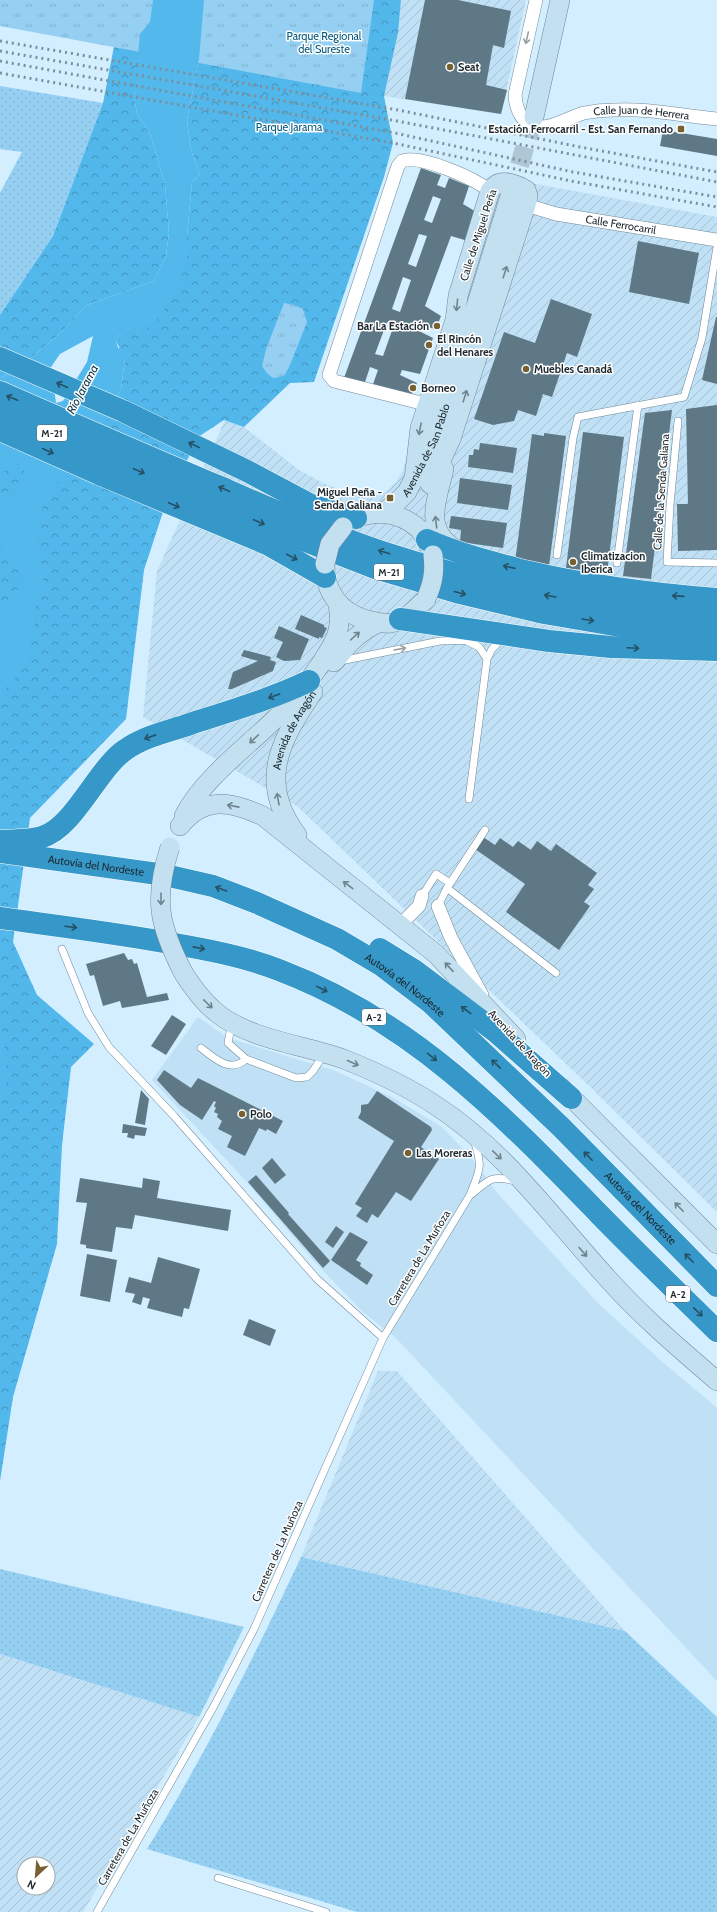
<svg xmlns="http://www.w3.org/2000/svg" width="717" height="1912" viewBox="0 0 717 1912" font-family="Cabin,sans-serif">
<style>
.built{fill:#bfe0f5}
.industrial{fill:url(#industrial-furrows);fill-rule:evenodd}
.grass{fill:url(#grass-dots)}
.forest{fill:url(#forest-crowns)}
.park{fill:url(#park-tufts)}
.water{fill:#53b8ec;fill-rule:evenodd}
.building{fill:#5f7886;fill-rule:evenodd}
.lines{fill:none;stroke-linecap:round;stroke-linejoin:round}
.secondary-tunnel{stroke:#afc7d5;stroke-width:19;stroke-dasharray:19 10;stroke-linecap:butt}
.lane-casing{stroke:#708998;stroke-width:8}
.street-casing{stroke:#708998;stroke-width:14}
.secondary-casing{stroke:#708998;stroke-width:20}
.highway-casing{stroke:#fff;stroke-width:23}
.lane{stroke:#fff;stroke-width:7}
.street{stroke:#fff;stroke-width:13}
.secondary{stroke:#c2e0ef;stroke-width:19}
.highway{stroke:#3598c9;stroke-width:22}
.rail{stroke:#7c8f9b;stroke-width:3;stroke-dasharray:2 4;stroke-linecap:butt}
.secondary-bridge-casing{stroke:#708998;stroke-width:20;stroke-linecap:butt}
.secondary-bridge{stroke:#c2e0ef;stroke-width:19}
.oneway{stroke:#9a9fa1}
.oneway2{stroke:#70848f}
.oneway3{stroke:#265065}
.poi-dot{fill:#786131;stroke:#fff;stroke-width:1.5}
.labels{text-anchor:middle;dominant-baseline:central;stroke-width:3;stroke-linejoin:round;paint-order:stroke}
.shield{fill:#fff;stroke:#62696d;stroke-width:1}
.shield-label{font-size:10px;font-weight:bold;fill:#1e292f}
.park-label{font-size:11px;fill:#04587b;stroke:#fff}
.poi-label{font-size:11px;font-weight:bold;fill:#1e292f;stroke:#fff;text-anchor:start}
.street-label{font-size:11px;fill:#1e292f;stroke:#fff}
.water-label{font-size:12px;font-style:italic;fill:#08354b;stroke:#fff}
</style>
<defs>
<pattern id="industrial-furrows" width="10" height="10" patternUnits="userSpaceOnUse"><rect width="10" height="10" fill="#bfe0f5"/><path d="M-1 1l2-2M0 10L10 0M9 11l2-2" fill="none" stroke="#a4c0d2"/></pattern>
<pattern id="grass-dots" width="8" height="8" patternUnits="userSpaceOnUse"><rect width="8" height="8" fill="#95d0f3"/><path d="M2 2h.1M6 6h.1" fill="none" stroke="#80b3d1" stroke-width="1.8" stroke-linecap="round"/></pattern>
<pattern id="forest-crowns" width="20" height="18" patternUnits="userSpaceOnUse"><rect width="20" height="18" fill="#52b7eb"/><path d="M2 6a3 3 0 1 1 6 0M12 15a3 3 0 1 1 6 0" fill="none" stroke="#4395bf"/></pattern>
<pattern id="park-tufts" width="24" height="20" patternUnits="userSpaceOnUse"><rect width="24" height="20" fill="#95d0f3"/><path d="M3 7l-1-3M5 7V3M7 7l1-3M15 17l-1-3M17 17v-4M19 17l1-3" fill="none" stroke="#80b3d1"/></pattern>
</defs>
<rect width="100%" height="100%" fill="#d3eeff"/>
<path class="built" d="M198 1017 228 1038 333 1070 392 1097 442 1127 475 1162 498 1194 597 1302 659 1359 717 1408V1681L395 1337 363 1312 312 1259 245 1180 152 1080Z"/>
<path class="industrial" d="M401 0H526L501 114 384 96 398 33Z
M491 176 717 217V1212L588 1085 297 806 143 717 157 571 225 420 244 427 299 470 327 485 363 497 385 492 396 482 403 470Z
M378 1371H397L625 1631 301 1557Z
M0 1654 199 1717 83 1912H0ZM24 1864H48V1888H24Z"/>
<path class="grass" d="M0 86 103 103 53 236 0 315V193L22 152 0 149Z
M301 1557 625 1631 717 1717V1912H357L147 1849C205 1755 254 1657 301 1557Z
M0 1569 244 1627 199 1717 0 1654Z"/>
<path class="forest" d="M123 0H153L138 68 134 97 137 114 150 134 165 184 169 233 166 256 154 281 87 305 56 337 17 369 0 378V315L53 236 103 103Z
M204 0H401L398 33 384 96 393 143 384 177 314 382 290 383 244 427 224 420 198 437 163 512 144 570 126 719 30 818 13 942 37 995 94 1044 71 1067 62 1145 57 1244 13 1397 0 1481V385L107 419 121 389 125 359 116 341 119 335 136 327 139 334 187 257V236L192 182 200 174 191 150 187 120 199 59Z"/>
<path class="park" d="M0 0H374L361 93 0 26Z
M284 303 294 305 303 309 307 322 290 365 284 376 273 378 267 373 262 366 266 349Z"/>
<path class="water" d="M153 0H204L199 59 187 120 191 150 200 174 192 182 187 236V257L176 294 158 318 139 334 136 328 119 335 116 341 118 348 123 349 125 359 121 389 107 419 78 452 75 467 58 481 43 506 38 535 44 588 36 602 34 628 25 667 7 687 0 702V615L8 600 18 589 23 579 18 570 4 559 0 535V489L5 500 17 495 26 474 19 464 6 469 0 485V378L17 369 56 337 87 305 154 281 166 256 169 233 165 184 150 134 137 114 134 97 140 34 150 22ZM93 336 87 362 63 401 56 403 51 367 60 354Z
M0 1010 8 1077 0 1111Z"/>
<path class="building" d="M425 0H458L511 11 504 48 493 45 486 85 507 90 501 114 405 99Z
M663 130 717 139V156L660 146Z
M421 168 441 175 437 185 445 188 449 178 469 186 463 204 478 213 468 241 451 236 425 306 441 316 436 329 418 325 417 330 433 338 420 374 402 370 400 375 417 383 411 396 372 387 378 370 370 367 364 385 344 378ZM433 196 441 199 432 223 424 220ZM419 234 427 236 416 267 408 264ZM403 277 411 280 400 312 392 309ZM387 322 394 325 383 356 375 354Z
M638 241 699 253 689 304 629 292Z
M551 299 592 314 577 357 567 353 552 397 543 394 536 416 518 410 514 421 493 425 474 419 504 332 535 343Z
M716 317H717V384L702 380Z
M717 405V550L678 551 677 504H688L686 409Z
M672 410 651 579 623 576 645 413Z
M583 432 624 437 607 573 566 568Z
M544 433 566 436 549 566 515 562 532 434 544 436Z
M480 443 517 448 513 473 468 467 469 455H473L474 449 479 450Z
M460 478 512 485 508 510 457 503Z
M451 516 507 523 503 548 460 542 461 530 449 528Z
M301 615 324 625V627L327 628 322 638 319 637V639L295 629Z
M279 626 309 639 300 660 284 661 276 657 283 642 274 638Z
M244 650 271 657 270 660 276 662 273 671 232 689H228L233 672 258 661 241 656Z
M483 837 495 845 500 838 513 847 518 841 531 850 537 841 551 851 556 844 597 873 588 885 594 889 584 902 590 906 559 950 506 912 525 884 475 849Z
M124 953 128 960 132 959 134 964 137 963 147 997 167 993 169 1000 122 1008 120 1001 103 1006 94 975 90 976 86 964Z
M172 1015 186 1024 166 1055 151 1046Z
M164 1070 191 1088 198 1078 283 1121 276 1134 267 1129 266 1131 259 1128 245 1156 227 1147 232 1136 218 1129 222 1121 217 1117 218 1114 214 1112 216 1108 214 1106 216 1102 214 1101 202 1120 180 1105 157 1080Z
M141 1090 149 1099 145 1125 135 1123Z
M377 1091 431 1127 432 1130 421 1147 439 1159 411 1201 396 1192 378 1218 372 1214 367 1223 356 1216 362 1208 355 1204 394 1141 358 1118 361 1112V1105L368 1104Z
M123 1124 147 1128 145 1136 135 1135 134 1139 127 1137 128 1133H122Z
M272 1158 286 1175 275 1184 262 1168Z
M256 1175 289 1213 288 1214 330 1261 323 1268 248 1182Z
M80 1178 142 1188 143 1178 160 1181 157 1198 231 1210 228 1231 135 1215 132 1229 116 1227 112 1252 86 1248V1245L80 1244 87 1203 76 1202Z
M336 1226 344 1232 333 1248 325 1242Z
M350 1232 368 1242 356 1260 361 1263 360 1266 373 1275 367 1285 331 1260Z
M87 1254 117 1260 110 1302 80 1296Z
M158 1257 200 1269 189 1309 184 1308 182 1317 147 1308 150 1299 143 1297 141 1305 132 1302 135 1294 125 1292 129 1277 151 1283Z
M249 1319 276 1330 270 1346 243 1335Z"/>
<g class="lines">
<path class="secondary-tunnel" d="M511 193 534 117"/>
<g class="lane-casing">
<path id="lane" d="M678 421 670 505 667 562 717 563
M557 555 573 438 578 417 684 397 702 338 717 247
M617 563 638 405
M467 641 479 647 487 659 492 649 503 638
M340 661 440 641 476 640
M469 799 487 659
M447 888 556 973
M422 896 436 874 450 883
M438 906 447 888 485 830
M62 949 88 1013 109 1047 174 1116 317 1279 383 1338
M234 1024 230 1032 228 1043 246 1059 296 1078 307 1077 313 1071 324 1054
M201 1048C214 1058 231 1074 246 1059
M472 1194C489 1179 492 1175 515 1181
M218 1878 326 1912
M97 1912 214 1706 254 1629 383 1338 470 1195C480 1169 483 1168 474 1140"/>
</g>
<g class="street-casing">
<g id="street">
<path id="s1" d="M536 0 515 95C516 111 523 126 541 127 553 128 572 116 584 113 594 111 605 110 614 110 649 108 682 116 717 119"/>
<path id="s2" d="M526 205 556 214 717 240"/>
<path d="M428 402H417L334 381 329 375 398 166 402 161C421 154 475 179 490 191"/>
<path d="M438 906 451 938 482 995"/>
<path d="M401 924 419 906 422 896"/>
</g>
</g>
<g class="secondary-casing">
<g id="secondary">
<path d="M534 117 560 0"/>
<path d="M444 469C437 501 422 530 457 550"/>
<path d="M414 479 420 428 455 320 458 296 490 191C499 177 514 183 526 190L528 196 526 205 451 439 430 484"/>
<path id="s3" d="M382 513 396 503 407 492 436 436 511 193"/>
<path d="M344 526C366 508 398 510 419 529 425 536 429 545 432 553"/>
<path d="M325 564C324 591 340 613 367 620 375 622 383 624 391 623 405 620 416 609 426 599"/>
<path d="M334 662C348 644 357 633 378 623"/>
<path d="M184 816C202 780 244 749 273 721 291 705 306 685 320 665 334 643 343 632 338 604"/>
<path d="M180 826C204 796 230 801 263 816L436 954 516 1039"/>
<path id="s4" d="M297 835C257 782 280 741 313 692"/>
<path d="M184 974C193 988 203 1002 217 1013 250 1040 306 1045 346 1060 376 1072 408 1087 435 1105 505 1150 554 1220 609 1280 642 1317 680 1349 717 1381"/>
<path d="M561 1087 717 1244"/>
</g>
</g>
<g class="highway-casing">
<g id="highway">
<path d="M0 358 123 411 247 471 311 505 356 518"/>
<path d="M0 392C73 424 146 456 220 487 273 510 327 534 382 552 490 587 604 611 717 617"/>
<path d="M0 411 275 529 375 568 456 592 544 613 614 625 690 634 717 635"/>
<path d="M0 430 99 474 267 544 325 577"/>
<path d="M427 540C459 554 491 562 525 571 589 586 652 594 717 599"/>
<path d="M400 619 549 641 611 647 717 650"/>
<path d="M0 841C14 840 29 841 42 837 73 829 98 768 125 750 145 736 167 732 190 724 230 711 271 699 309 681"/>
<path id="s5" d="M0 852 165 875 213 886 257 903 337 939 381 965 431 1003 561 1127 717 1286"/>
<path d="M0 918C58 926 117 933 175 944 209 950 246 957 279 970 411 1020 502 1114 598 1213 637 1253 677 1292 717 1331"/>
<path d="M380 949 414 970 496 1032 571 1098"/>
</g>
</g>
<use href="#lane" class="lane"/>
<use href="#street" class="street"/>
<use href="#secondary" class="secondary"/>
<use href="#highway" class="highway"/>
<path class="rail" d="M0 41 398 110 580 147 717 172
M0 51 397 121 717 182
M0 61 395 133 573 172 717 197
M0 73 393 143 571 181 717 207"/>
<g class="secondary-bridge-casing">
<path id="secondary-bridge" d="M325 564 330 544 343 527
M426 599C433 583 435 572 433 555
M170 847C153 900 159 926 184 974"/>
</g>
<use href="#secondary-bridge" class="secondary-bridge"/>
</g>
<defs><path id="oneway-shaft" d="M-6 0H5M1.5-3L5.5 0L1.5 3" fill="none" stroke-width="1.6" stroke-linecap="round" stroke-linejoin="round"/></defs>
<g class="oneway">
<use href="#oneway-shaft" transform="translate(527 38) rotate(103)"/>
<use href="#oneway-shaft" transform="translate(400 649) rotate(-10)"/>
</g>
<g class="oneway2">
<use href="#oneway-shaft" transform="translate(505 272) rotate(-72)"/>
<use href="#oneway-shaft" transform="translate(457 305) rotate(96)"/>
<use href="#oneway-shaft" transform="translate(465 396) rotate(-72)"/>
<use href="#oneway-shaft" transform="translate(420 429) rotate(101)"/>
<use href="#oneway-shaft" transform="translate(436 522) rotate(-97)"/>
<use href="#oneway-shaft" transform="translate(355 636) rotate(-42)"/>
<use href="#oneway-shaft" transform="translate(254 739) rotate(137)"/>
<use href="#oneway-shaft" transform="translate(278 799) rotate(-100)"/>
<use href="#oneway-shaft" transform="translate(233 806) rotate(-169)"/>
<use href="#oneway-shaft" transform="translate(348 885) rotate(-143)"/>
<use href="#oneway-shaft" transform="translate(161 899) rotate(90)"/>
<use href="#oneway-shaft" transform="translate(449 967) rotate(-133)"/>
<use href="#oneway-shaft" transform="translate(208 1004) rotate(44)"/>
<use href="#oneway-shaft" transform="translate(353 1063) rotate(24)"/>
<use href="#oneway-shaft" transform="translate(497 1155) rotate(44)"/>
<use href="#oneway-shaft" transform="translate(679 1207) rotate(-134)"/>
<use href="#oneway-shaft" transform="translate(583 1252) rotate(49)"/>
</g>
<g class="oneway3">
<use href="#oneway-shaft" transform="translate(62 385) rotate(-156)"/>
<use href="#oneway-shaft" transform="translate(12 398) rotate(-157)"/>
<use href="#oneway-shaft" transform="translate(194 445) rotate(-154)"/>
<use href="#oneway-shaft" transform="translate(48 451) rotate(24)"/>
<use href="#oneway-shaft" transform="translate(139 471) rotate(23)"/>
<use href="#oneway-shaft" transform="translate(224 489) rotate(-157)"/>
<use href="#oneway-shaft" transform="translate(174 505) rotate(23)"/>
<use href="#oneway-shaft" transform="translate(259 522) rotate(23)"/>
<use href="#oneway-shaft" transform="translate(384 552) rotate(-162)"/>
<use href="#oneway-shaft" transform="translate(292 557) rotate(28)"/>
<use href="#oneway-shaft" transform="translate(509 567) rotate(-167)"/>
<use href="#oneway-shaft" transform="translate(460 593) rotate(14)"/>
<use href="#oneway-shaft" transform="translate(550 596) rotate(-170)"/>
<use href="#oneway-shaft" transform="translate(678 596) rotate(-176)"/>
<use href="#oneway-shaft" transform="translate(588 620) rotate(9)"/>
<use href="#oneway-shaft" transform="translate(633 648) rotate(3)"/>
<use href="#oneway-shaft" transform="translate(274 696) rotate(160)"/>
<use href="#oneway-shaft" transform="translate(150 737) rotate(161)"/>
<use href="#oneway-shaft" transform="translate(221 889) rotate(-160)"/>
<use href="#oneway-shaft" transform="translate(71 927) rotate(7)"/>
<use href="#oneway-shaft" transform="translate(199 948) rotate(11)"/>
<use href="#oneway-shaft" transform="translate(322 989) rotate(27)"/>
<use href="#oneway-shaft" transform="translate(466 1010) rotate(-143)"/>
<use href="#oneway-shaft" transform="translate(432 1057) rotate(39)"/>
<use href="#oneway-shaft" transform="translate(496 1064) rotate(-136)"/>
<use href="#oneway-shaft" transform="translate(588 1156) rotate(-134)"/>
<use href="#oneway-shaft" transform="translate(689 1258) rotate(-135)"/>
<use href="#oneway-shaft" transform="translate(698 1312) rotate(44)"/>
</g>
<g class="poi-dot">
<circle cx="450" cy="67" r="4"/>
<rect x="677" y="125" width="8" height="8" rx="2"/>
<circle cx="437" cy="326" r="4"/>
<circle cx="429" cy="345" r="4"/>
<circle cx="526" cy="369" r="4"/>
<circle cx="413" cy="388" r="4"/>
<rect x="386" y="494" width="8" height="8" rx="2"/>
<circle cx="573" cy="562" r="4"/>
<circle cx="242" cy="1114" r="4"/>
<circle cx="408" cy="1153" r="4"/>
</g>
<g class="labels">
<g class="shield">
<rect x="37" y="425" width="30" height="16" rx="3"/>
<rect x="374" y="564" width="30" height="16" rx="3"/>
<rect x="362" y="1009" width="24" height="16" rx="3"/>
<rect x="666" y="1286" width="24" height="16" rx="3"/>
</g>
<g class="shield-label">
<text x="52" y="433">M-21</text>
<text x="389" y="572">M-21</text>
<text x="374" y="1017">A-2</text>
<text x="678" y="1294">A-2</text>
</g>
<g class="park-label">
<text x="324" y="36">Parque Regional<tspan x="324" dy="13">del Sureste</tspan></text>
<text x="289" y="127">Parque Jarama</text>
</g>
<g class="poi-label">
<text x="458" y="67">Seat</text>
<text x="673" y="129" text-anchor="end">Estación Ferrocarril - Est. San Fernando</text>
<text x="429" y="326" text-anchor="end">Bar La Estación</text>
<text x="437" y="339">El Rincón<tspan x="437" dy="13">del Henares</tspan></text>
<text x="534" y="369">Muebles Canadá</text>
<text x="421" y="388">Borneo</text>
<text x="382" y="492" text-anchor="end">Miguel Peña -<tspan x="382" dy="13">Senda Galiana</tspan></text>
<text x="581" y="556">Climatizacion<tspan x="581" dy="13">Iberica</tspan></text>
<text x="250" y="1114">Polo</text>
<text x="416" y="1153">Las Moreras</text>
</g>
<g class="street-label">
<text stroke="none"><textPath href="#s1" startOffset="246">Calle Juan de Herrera</textPath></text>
<text stroke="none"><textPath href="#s2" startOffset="97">Calle Ferrocarril</textPath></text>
<text transform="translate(478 235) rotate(-72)">Calle de Miguel Peña</text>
<text stroke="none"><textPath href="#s3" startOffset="79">Avenida de San Pablo</textPath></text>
<text transform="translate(661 492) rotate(-86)">Calle de la Senda Galiana</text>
<text stroke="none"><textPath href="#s4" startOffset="114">Avenida de Aragón</textPath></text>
<text stroke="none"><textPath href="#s5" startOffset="97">Autovía del Nordeste</textPath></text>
<text stroke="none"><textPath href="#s5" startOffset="433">Autovía del Nordeste</textPath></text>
<text transform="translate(520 1043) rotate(47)">Avenida de Aragón</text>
<text stroke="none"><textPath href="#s5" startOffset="758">Autovía del Nordeste</textPath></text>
<text transform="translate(419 1258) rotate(-59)">Carretera de La Muñoza</text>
<text transform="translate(277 1551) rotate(-66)">Carretera de La Muñoza</text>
<text transform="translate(128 1837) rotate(-60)">Carretera de La Muñoza</text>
</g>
<g class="water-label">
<text transform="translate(82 389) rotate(-62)">Río Jarama</text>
</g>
</g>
<g transform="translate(36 1876) rotate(206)"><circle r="19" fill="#ffffff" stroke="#a5a9ac"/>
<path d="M0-3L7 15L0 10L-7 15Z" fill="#786131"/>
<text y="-6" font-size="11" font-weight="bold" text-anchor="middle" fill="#1e292f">N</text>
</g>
</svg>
